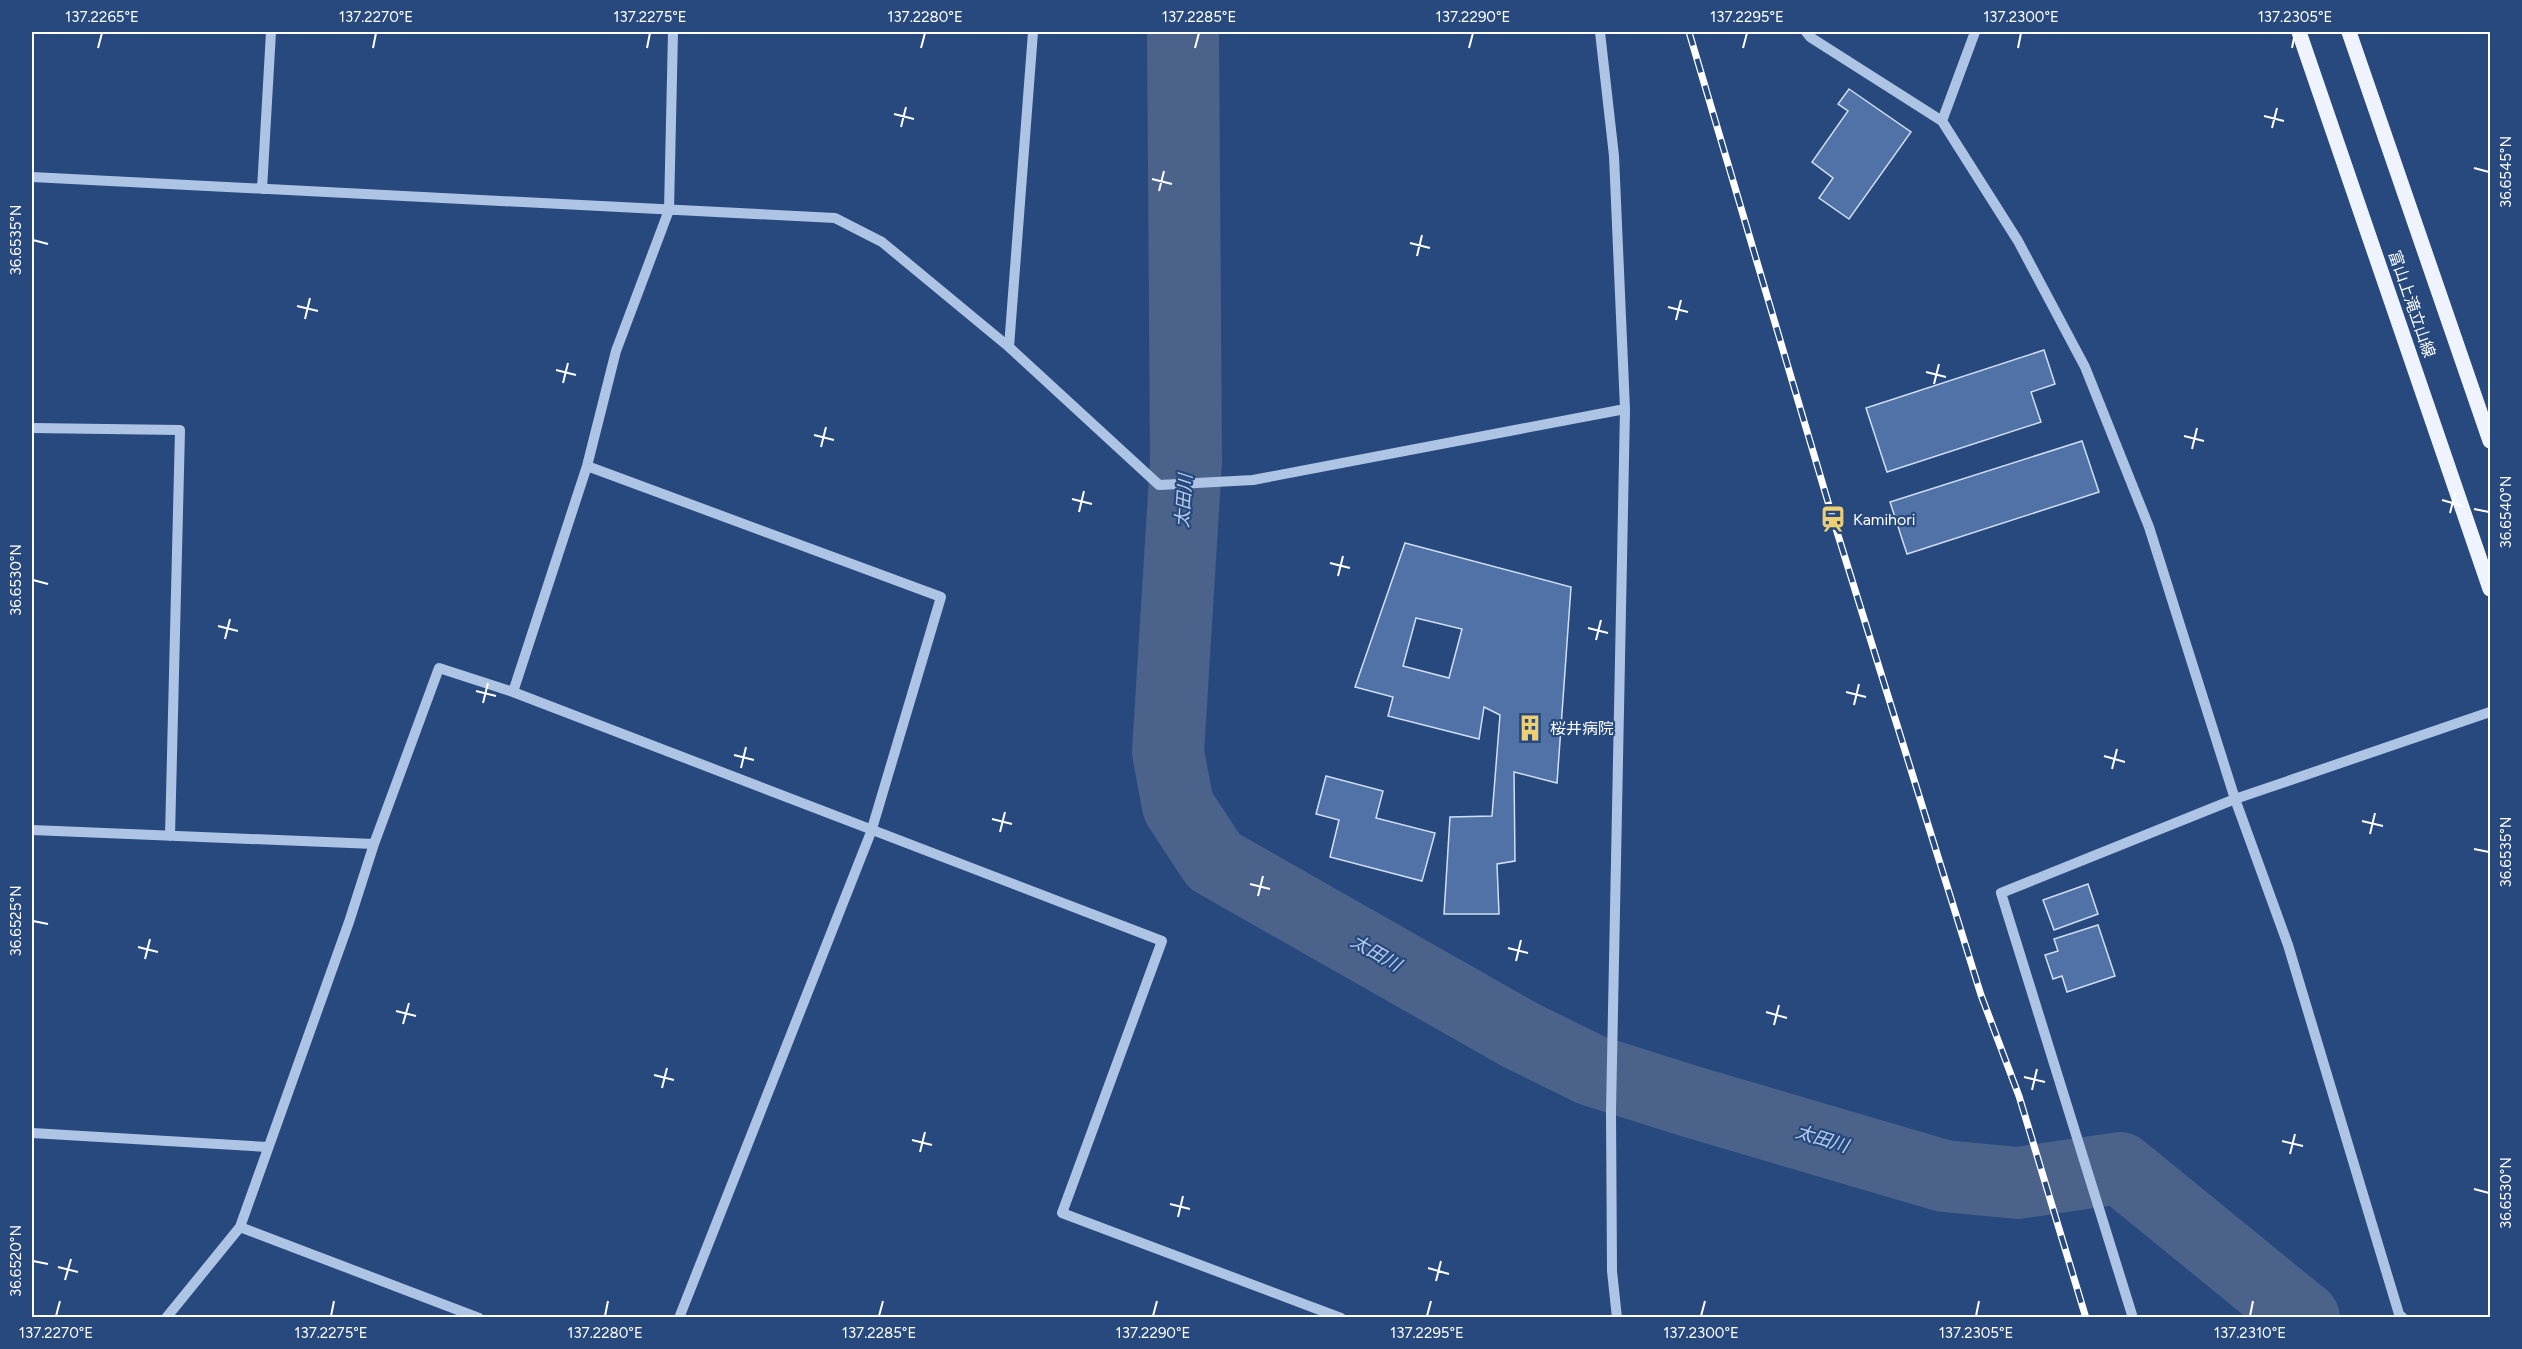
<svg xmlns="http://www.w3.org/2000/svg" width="2522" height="1349" viewBox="0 0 2522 1349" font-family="Figtree,'Noto Sans JP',sans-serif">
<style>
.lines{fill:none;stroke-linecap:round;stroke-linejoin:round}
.river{stroke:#4b638a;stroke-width:72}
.building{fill:#5072a6;stroke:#d0dff4;stroke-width:1.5;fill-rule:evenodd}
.minor{stroke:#aec4e5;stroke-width:10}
.major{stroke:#eef3fd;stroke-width:15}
.rail-casing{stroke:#fff;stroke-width:7}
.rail{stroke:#27497e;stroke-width:4.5;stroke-dasharray:14;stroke-linecap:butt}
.ticks{fill:none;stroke:#fff;stroke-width:2}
.labels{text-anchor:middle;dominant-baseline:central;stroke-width:4.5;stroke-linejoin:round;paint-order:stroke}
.street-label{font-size:16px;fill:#fff;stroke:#27497e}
.poi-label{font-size:16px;fill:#fff;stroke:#27497e;text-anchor:start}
.water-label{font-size:18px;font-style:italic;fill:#b9ceed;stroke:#27497e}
.neatline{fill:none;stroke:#fff;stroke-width:2}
.ticks-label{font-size:15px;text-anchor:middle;fill:#fff}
</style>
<rect width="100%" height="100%" fill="#27497e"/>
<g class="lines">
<path class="river" d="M1183 32 1186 462 1168 752 1178 806 1214 861 1520 1035 1591 1070 1689 1101 1944 1176 2018 1183 2120 1168 2304 1318"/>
</g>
<path class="building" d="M1849 89 1911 132 1849 219 1819 198 1833 178 1812 162 1848 111 1838 104Z
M2044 350 2055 384 2031 392 2041 422 1887 472 1866 408Z
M2082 441 2099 492 1907 554 1890 502Z
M1405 543 1571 587 1557 783 1514 772 1515 861 1497 864 1499 914H1444L1450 817 1492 816 1500 715 1484 707 1479 739 1388 716 1393 697 1355 687ZM1416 618 1462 629 1449 678 1403 666Z
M1326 776 1383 791 1376 818 1435 833 1422 881 1330 857 1339 820 1316 814Z
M2088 884 2098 914 2054 930 2043 900Z
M2098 925 2115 976 2067 992 2062 976 2053 979 2045 955 2058 951 2054 939Z"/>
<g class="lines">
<path class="minor" d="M1600 32 1614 156 1625 409 1611 1111 1612 1271 1617 1318
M1806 32 1810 37 1942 121 2018 241 2085 367 2149 527 2235 799 2288 945 2399 1314 2403 1318
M1942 121 1975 32
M32 177 835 218 882 242 1009 347 1159 485 1253 480 1625 409
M262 189 271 32
M1009 347 1033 32
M32 428 180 430 170 836
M587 466 941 597 871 832 679 1318
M513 692 1162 941 1062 1213 1341 1318
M32 830 374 844
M32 1133 268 1147
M240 1227 479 1318
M166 1318 240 1227 349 922 374 844 439 668 513 692 587 466 616 351 669 210 673 32
M2133 1318 2001 893 2235 799 2490 712"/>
<path class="major" d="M2299 32 2490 589
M2349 32 2490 441"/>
<g class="rail-casing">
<path id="rail" d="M1689 32 1833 519 1981 995 2019 1096 2086 1318"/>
</g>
<use href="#rail" class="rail"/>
</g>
<path class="ticks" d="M98 48 102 33M373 48 376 33M647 48 650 33M921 48 925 33M1195 48 1199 33M1469 48 1473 33M1743 48 1747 33M2018 48 2021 33M2292 48 2295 33M894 114 914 119M2264 116 2284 121M901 127 906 107M2272 128 2277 108M2474 168 2489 172M1152 179 1172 184M1159 191 1164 171M33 240 48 244M1410 243 1430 248M1417 256 1422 235M297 306 318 311M1668 307 1688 312M305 319 310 298M1676 320 1681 300M556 370 576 375M1926 372 1946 377M563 383 568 363M1934 384 1939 364M814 435 834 440M2184 436 2204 441M821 447 826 427M2192 449 2197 428M1072 499 1092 504M2442 500 2463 506M2474 509 2489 512M1079 512 1084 491M2450 513 2455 493M1330 563 1350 568M1338 576 1343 556M33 580 48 584M218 626 238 631M1588 628 1608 633M225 639 230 619M1596 640 1601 620M476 691 496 696M1846 692 1866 697M483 703 488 683M1854 705 1859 684M734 755 754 760M2104 756 2125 762M741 768 746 747M2112 769 2117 749M992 819 1012 824M2362 821 2383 826M1000 832 1005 812M2370 834 2375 813M2474 849 2489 852M1250 884 1270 889M1258 896 1263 876M33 921 48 924M138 947 158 952M1508 948 1528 953M145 959 150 939M1516 961 1521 940M396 1011 416 1016M1766 1012 1787 1018M403 1024 409 1003M1774 1025 1779 1005M654 1075 674 1080M2024 1077 2045 1082M662 1088 667 1068M2032 1090 2037 1069M912 1140 932 1145M2282 1141 2303 1146M920 1152 925 1132M2290 1154 2295 1134M2474 1189 2489 1193M1170 1204 1190 1209M1178 1217 1183 1196M33 1261 48 1264M58 1267 78 1272M1428 1268 1449 1274M65 1280 71 1259M1436 1281 1441 1261M56 1316 60 1301M331 1316 334 1301M605 1316 608 1301M879 1316 883 1301M1153 1316 1157 1301M1427 1316 1431 1301M1701 1316 1705 1301M1976 1316 1979 1301M2250 1316 2253 1301"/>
<defs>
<g id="station-bare" transform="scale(2.07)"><path d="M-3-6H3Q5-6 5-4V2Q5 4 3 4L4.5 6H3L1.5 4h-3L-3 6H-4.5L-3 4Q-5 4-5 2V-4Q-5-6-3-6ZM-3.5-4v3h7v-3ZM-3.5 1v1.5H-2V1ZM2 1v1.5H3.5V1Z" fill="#edd074" stroke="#27497e" stroke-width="2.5" paint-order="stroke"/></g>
<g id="building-bare" transform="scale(2.07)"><path d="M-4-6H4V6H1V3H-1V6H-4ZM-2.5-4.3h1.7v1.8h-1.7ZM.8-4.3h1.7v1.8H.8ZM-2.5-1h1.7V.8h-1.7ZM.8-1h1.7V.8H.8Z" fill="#edd074" stroke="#27497e" stroke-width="2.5" paint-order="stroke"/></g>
</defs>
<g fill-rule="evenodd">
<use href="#station-bare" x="1833" y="519"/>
<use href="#building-bare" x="1530" y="728"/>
</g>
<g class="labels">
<g class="street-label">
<text transform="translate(2412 304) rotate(71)">富山上滝立山線</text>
</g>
<g class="poi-label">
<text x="1853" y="519">Kamihori</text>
<text x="1550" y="728">桜井病院</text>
</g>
<g class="water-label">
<text transform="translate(1184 501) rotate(-86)">太田川</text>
<text transform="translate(1376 953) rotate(30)">太田川</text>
<text transform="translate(1822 1139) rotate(17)">太田川</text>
</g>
</g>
<rect width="2522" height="1349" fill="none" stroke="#27497e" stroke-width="66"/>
<rect x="33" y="33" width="2456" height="1283" class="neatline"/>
<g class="ticks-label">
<text x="102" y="22">137.2265°E</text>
<text x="376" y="22">137.2270°E</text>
<text x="650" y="22">137.2275°E</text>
<text x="925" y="22">137.2280°E</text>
<text x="1199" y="22">137.2285°E</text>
<text x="1473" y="22">137.2290°E</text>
<text x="1747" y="22">137.2295°E</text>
<text x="2021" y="22">137.2300°E</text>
<text x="2295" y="22">137.2305°E</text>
<text transform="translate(2506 172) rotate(-90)" y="5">36.6545°N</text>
<text transform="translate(16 240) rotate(-90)" y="5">36.6535°N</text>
<text transform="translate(2506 512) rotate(-90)" y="5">36.6540°N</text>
<text transform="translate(16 580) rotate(-90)" y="5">36.6530°N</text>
<text transform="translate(2506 852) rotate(-90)" y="5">36.6535°N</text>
<text transform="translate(16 921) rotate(-90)" y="5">36.6525°N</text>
<text transform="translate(2506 1193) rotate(-90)" y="5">36.6530°N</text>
<text transform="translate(16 1261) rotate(-90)" y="5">36.6520°N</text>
<text x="56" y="1338">137.2270°E</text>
<text x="331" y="1338">137.2275°E</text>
<text x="605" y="1338">137.2280°E</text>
<text x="879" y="1338">137.2285°E</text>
<text x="1153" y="1338">137.2290°E</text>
<text x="1427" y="1338">137.2295°E</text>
<text x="1701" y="1338">137.2300°E</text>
<text x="1976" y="1338">137.2305°E</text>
<text x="2250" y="1338">137.2310°E</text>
</g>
</svg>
